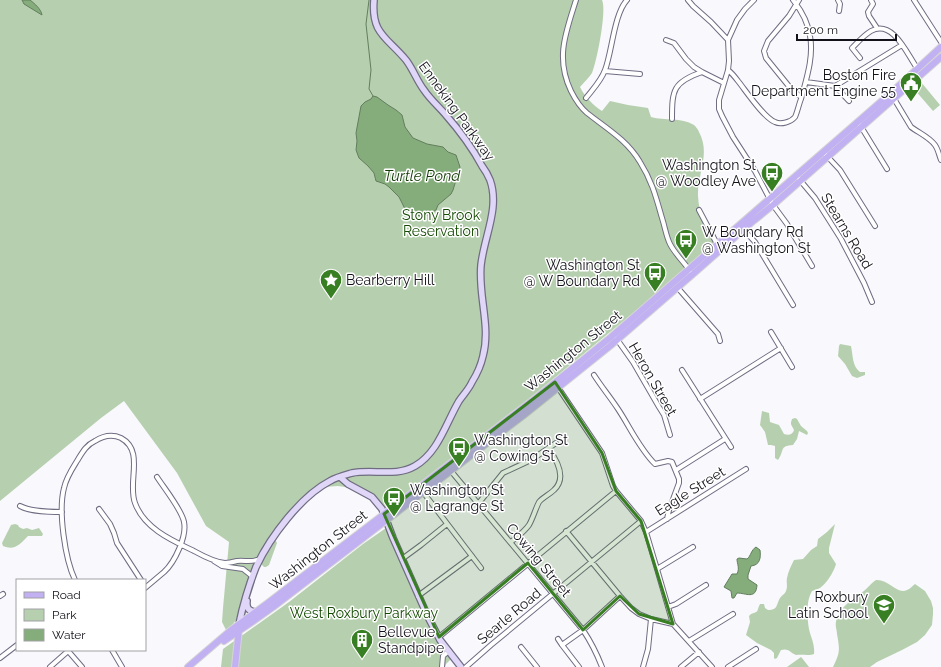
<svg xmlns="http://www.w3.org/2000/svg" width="941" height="667" viewBox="0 0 941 667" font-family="Raleway,sans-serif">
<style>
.green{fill:#b6d0af}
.water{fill:#85ad7b;stroke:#637e5e}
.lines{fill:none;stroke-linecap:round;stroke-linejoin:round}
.stream{stroke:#637e5e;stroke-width:1}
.minor-casing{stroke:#706c82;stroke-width:6}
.secondary-casing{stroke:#706c82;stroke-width:8}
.primary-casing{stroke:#d5d4d6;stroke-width:8}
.minor{stroke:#fff;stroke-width:4}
.secondary{stroke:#e0d7f8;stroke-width:5.5}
.primary{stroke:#c1b0f2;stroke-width:6}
.marked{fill:#387f23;fill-opacity:0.2;stroke:#387f23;stroke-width:3;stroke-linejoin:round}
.labels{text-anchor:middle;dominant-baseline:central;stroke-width:3;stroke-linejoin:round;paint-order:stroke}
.poi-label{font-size:14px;fill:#131119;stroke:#fff;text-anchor:start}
.street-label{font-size:14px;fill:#131119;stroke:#fff}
.park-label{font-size:14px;fill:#134900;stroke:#fff}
.water-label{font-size:15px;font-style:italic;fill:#113904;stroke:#fff}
</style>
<rect width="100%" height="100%" fill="#f9f8fd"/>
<path class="green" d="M0 0H602C607 10 597 61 592 73 589 78 584 82 580 87 585 97 593 105 602 111L610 101 628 105 648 108 651 117C665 121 681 117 694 125 696 127 698 129 699 132 711 154 697 174 698 196 699 214 705 230 717 244L525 402 510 413 483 436 380 514 379 508 372 500 353 490 345 487 338 486 323 487 289 517 249 578 236 620 233 624 226 630 222 622 223 608 229 542 206 526 177 473 124 401 101 418 0 501Z
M921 82 940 105 933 111 914 89Z
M840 344 851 346C853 355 852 366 860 372H865V375L857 378 852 376 845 364 838 356 839 346Z
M762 411 769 413 770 422 779 425 784 434C789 436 793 434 794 430 791 424 790 425 792 419L795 418 797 419 801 426 807 431 808 433 807 435 799 431 797 439 793 445C779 446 785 450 778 460L775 458V446L771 445H768L765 432 760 425Z
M15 524 18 525 19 527 23 529 27 528 32 530 39 528 43 534 42 536H28C20 544 15 551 3 546L2 543 11 525Z
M835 524 829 548V553L836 564C834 572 825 586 818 589 816 590 814 590 812 591 806 601 807 618 809 629 811 638 815 644 814 654 809 656 802 654 796 655 789 652 789 648 781 650L777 658 775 659 774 658V653L771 650 757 643 746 635 750 622 749 616 751 614C760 611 756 612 760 604H764L765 608 768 610C778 610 776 605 780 598 782 595 785 594 786 591 788 586 786 582 787 578 788 572 791 566 794 560L803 559 811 550 817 546 818 539 827 532Z
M386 528C395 551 406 574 416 597 426 618 436 641 451 659L446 664 445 667H221L223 649 289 602 363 544Z
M275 541H276L277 543 269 565 266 567H264L262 565V561L264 558 266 552Z
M876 580C889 579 897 595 907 590 910 589 912 586 915 584L925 591 931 601 933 608V614L932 625 925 635 917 642 902 650 877 662 870 667H833C840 653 840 650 837 634 837 630 835 626 836 622 838 607 854 599 865 590 869 587 871 583 876 580Z
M801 657 802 658 809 667H787Z"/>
<path class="water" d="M22 0H30C35 4 41 9 42 15L24 4Z
M373 96 377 97 388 105 396 110 402 115 405 127 413 138 427 144 443 147 448 152 456 155 460 167 453 190 451 194 438 205 436 210 427 215 424 216H420L410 212 405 209 399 197 389 187 385 184 376 181 374 173 368 166 359 158 356 150 357 141 356 133 361 106 365 102 371 99Z
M756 547 760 550C761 558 760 565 751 566L748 575V579L757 585C756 600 746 593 737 593L734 598H732L731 591 724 587 732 574H737C740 568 737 564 737 559L739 558 747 559C751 556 751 550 756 547Z"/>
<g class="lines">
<path class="stream" d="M369 0 366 24 371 70 369 89 373 96"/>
<g class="minor-casing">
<path id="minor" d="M576 0C566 32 555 58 571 91 575 99 580 107 587 113 606 128 627 140 640 162 652 181 656 197 662 218 665 227 666 236 670 244 675 254 684 262 690 271
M688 0 693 6 711 22 728 40
M754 0 745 9 737 20 728 40 729 61 728 70 719 100V109L722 116 733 137 755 171 773 205 787 224 812 266
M799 0 789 16 768 41 764 51 766 58 792 90 801 97
M838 0 840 4 839 11
M871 0 873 4 868 12 869 16 877 28
M914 0 941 42
M666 40 674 43 686 59 694 67 702 72
M860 58 852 48C858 42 864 35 871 31 893 19 907 54 917 68
M728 70C732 73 735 77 738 81 746 91 764 118 775 122 781 125 791 122 795 117 797 113 799 104 801 99 806 80 814 57 810 36 808 23 801 10 793 0
M605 71 640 74
M806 82 835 86 849 101
M835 86 902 45
M893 97 911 127C919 133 929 137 935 145 938 149 939 155 941 160
M586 98C593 89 601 81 605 70 612 52 614 14 627 0
M672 119C672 90 673 82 702 72L724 83
M860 125 887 169
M826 155 840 170 875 226
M799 179 815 198 841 239 864 283 872 302
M699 210 717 244
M742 228 755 242 793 305
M677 287 718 334 720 341
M771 332 792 367
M616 338 633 362 659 407 664 415 670 435
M682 370 731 447
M594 375C601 386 610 397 618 409 630 427 639 448 655 464L668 461 672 462 679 479V483L669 510 667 519
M557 386 602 453 613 486 616 491 641 521 646 532 657 569 673 624 712 667
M700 399 781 348
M676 470 725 439
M451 471 583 630C591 642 597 654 602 667
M423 492 481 568
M478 504 503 473 531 460 556 443
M20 506C31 512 50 512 62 512
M99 509 110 524 114 533 117 543 141 580
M566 531 620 596 631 608 639 614 651 619 673 624
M646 532 746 469
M511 542C517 537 524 532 529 525 533 518 535 510 539 502 543 497 549 495 554 490 567 478 557 460 548 448
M402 559 421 545 447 524
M214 561 222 566 243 569 253 577
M657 569 693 547
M75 580C65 559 58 511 64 488 66 478 72 469 77 461 82 453 86 445 95 441 103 436 112 434 121 438 145 451 127 482 135 503 144 528 171 540 194 551 203 556 214 562 225 563 229 563 233 562 237 561 246 560 250 563 260 559
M145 588C151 583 158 577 164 572 175 562 187 536 184 522 182 510 164 488 157 477
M0 596 3 594
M418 596 472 556
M668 607 676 604 706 585
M439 637 616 491
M558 639 562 645
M689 641 733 614
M521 647 537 667
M112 650 122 667
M0 658 17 645
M50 667 67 652H69L82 667
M442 667 443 656 449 651
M466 667 491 645 641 521
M579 667 562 645 583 630 620 596
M643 667 648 649 651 619
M681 667 699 652
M728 667 756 649"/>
</g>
<g class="secondary-casing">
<path id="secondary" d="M340 477 348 484 372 497 382 509 393 538 428 617 440 640 461 667
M247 601C246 608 249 612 257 612
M239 624C243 605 249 585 256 567 270 537 301 496 330 481 337 477 345 475 352 473 373 469 396 477 415 466 438 453 446 423 459 401 463 395 469 389 472 382 477 374 481 365 483 356 491 326 478 296 481 265 484 237 500 208 490 180 488 175 485 170 482 166 472 147 459 130 445 114 438 106 430 99 424 90 417 81 413 69 406 60 387 37 371 34 374 0"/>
</g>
<g class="primary-casing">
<path id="primary" d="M224 641 252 622 273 607 525 414 610 346 693 274 752 222 773 205 941 57
M188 667 230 631 268 603 532 401 611 337 891 93 941 47
M235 667 239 629"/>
</g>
<use href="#minor" class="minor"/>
<use href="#secondary" class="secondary"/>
<use href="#primary" class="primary"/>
</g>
<path class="marked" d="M555 382 602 453 616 491 641 521 673 624 639 614 620 596 583 630 528 563 439 637 384 514Z"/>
<defs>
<g id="civic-pin" transform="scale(1.15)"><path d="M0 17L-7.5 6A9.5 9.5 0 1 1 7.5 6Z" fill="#387f23" stroke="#fff"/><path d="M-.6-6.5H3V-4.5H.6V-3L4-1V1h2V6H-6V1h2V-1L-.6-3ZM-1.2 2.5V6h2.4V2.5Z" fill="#fff"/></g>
<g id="bus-pin" transform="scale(1.15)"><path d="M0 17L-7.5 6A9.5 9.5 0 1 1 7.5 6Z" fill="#387f23" stroke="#fff"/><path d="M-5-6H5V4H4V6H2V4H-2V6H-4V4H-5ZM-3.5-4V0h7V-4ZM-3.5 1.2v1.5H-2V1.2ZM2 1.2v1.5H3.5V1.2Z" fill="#fff"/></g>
<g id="sight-pin" transform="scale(1.15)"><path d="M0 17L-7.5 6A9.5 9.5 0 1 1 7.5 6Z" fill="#387f23" stroke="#fff"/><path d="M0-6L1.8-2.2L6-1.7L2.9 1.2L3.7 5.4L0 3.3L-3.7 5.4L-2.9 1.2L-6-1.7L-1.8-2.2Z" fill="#fff"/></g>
<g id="school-pin" transform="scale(1.15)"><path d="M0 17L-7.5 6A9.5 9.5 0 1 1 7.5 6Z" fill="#387f23" stroke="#fff"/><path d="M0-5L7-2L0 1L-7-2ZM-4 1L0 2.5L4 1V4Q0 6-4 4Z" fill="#fff"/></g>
<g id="building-pin" transform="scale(1.15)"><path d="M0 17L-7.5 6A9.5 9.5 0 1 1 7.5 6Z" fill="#387f23" stroke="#fff"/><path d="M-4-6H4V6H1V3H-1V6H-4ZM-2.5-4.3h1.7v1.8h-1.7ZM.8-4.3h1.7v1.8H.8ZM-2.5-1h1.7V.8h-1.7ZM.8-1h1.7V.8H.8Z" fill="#fff"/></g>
</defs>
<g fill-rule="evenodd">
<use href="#civic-pin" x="911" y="83"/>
<use href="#bus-pin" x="772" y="173"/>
<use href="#bus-pin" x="686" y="240"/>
<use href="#bus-pin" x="655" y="273"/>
<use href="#sight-pin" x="331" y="280"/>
<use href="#bus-pin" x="459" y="448"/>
<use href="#bus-pin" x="394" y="498"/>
<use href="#school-pin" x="884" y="605"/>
<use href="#building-pin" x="362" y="640"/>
</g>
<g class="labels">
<g class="poi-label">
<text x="896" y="75" text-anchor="end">Boston Fire<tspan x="896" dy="16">Department Engine 55</tspan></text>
<text x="756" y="165" text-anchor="end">Washington St<tspan x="756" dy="16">@ Woodley Ave</tspan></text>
<text x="702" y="232">W Boundary Rd<tspan x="702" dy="16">@ Washington St</tspan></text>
<text x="640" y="265" text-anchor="end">Washington St<tspan x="640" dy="16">@ W Boundary Rd</tspan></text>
<text x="346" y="280">Bearberry Hill</text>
<text x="474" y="440">Washington St<tspan x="474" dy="16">@ Cowing St</tspan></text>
<text x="410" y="490">Washington St<tspan x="410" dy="16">@ Lagrange St</tspan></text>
<text x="868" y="597" text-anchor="end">Roxbury<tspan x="868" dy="16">Latin School</tspan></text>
<text x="378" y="632">Bellevue<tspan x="378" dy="16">Standpipe</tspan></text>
</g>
<g class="street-label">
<text transform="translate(457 111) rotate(54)">Enneking Parkway</text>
<text transform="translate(847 231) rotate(59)">Stearns Road</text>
<text transform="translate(573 351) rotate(-39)">Washington Street</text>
<text transform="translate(653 379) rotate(60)">Heron Street</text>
<text transform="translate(690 491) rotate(-32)">Eagle Street</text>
<text transform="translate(318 550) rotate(-38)">Washington Street</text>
<text transform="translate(539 560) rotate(50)">Cowing Street</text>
<text transform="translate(509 616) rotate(-40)">Searle Road</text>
</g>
<g class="park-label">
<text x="441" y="215">Stony Brook<tspan x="441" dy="16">Reservation</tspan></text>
<text x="364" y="613">West Roxbury Parkway</text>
</g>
<g class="water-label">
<text x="422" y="176">Turtle Pond</text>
</g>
</g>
<rect x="16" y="579" width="130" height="72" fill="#ffffff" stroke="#a1a0a3"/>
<rect x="24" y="592" width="20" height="6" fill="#c1b0f2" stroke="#a1a0a3"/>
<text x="52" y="599" font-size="12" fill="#131119">Road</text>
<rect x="24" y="609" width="20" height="12" fill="#b6d0af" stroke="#a1a0a3"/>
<text x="52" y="619" font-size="12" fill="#131119">Park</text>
<rect x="24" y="629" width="20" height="12" fill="#85ad7b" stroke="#a1a0a3"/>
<text x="52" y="639" font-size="12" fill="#131119">Water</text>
<path d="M797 34v6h99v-6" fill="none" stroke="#131119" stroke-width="2"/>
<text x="803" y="34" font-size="12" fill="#131119" stroke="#ffffff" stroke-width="3" paint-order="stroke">200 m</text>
</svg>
